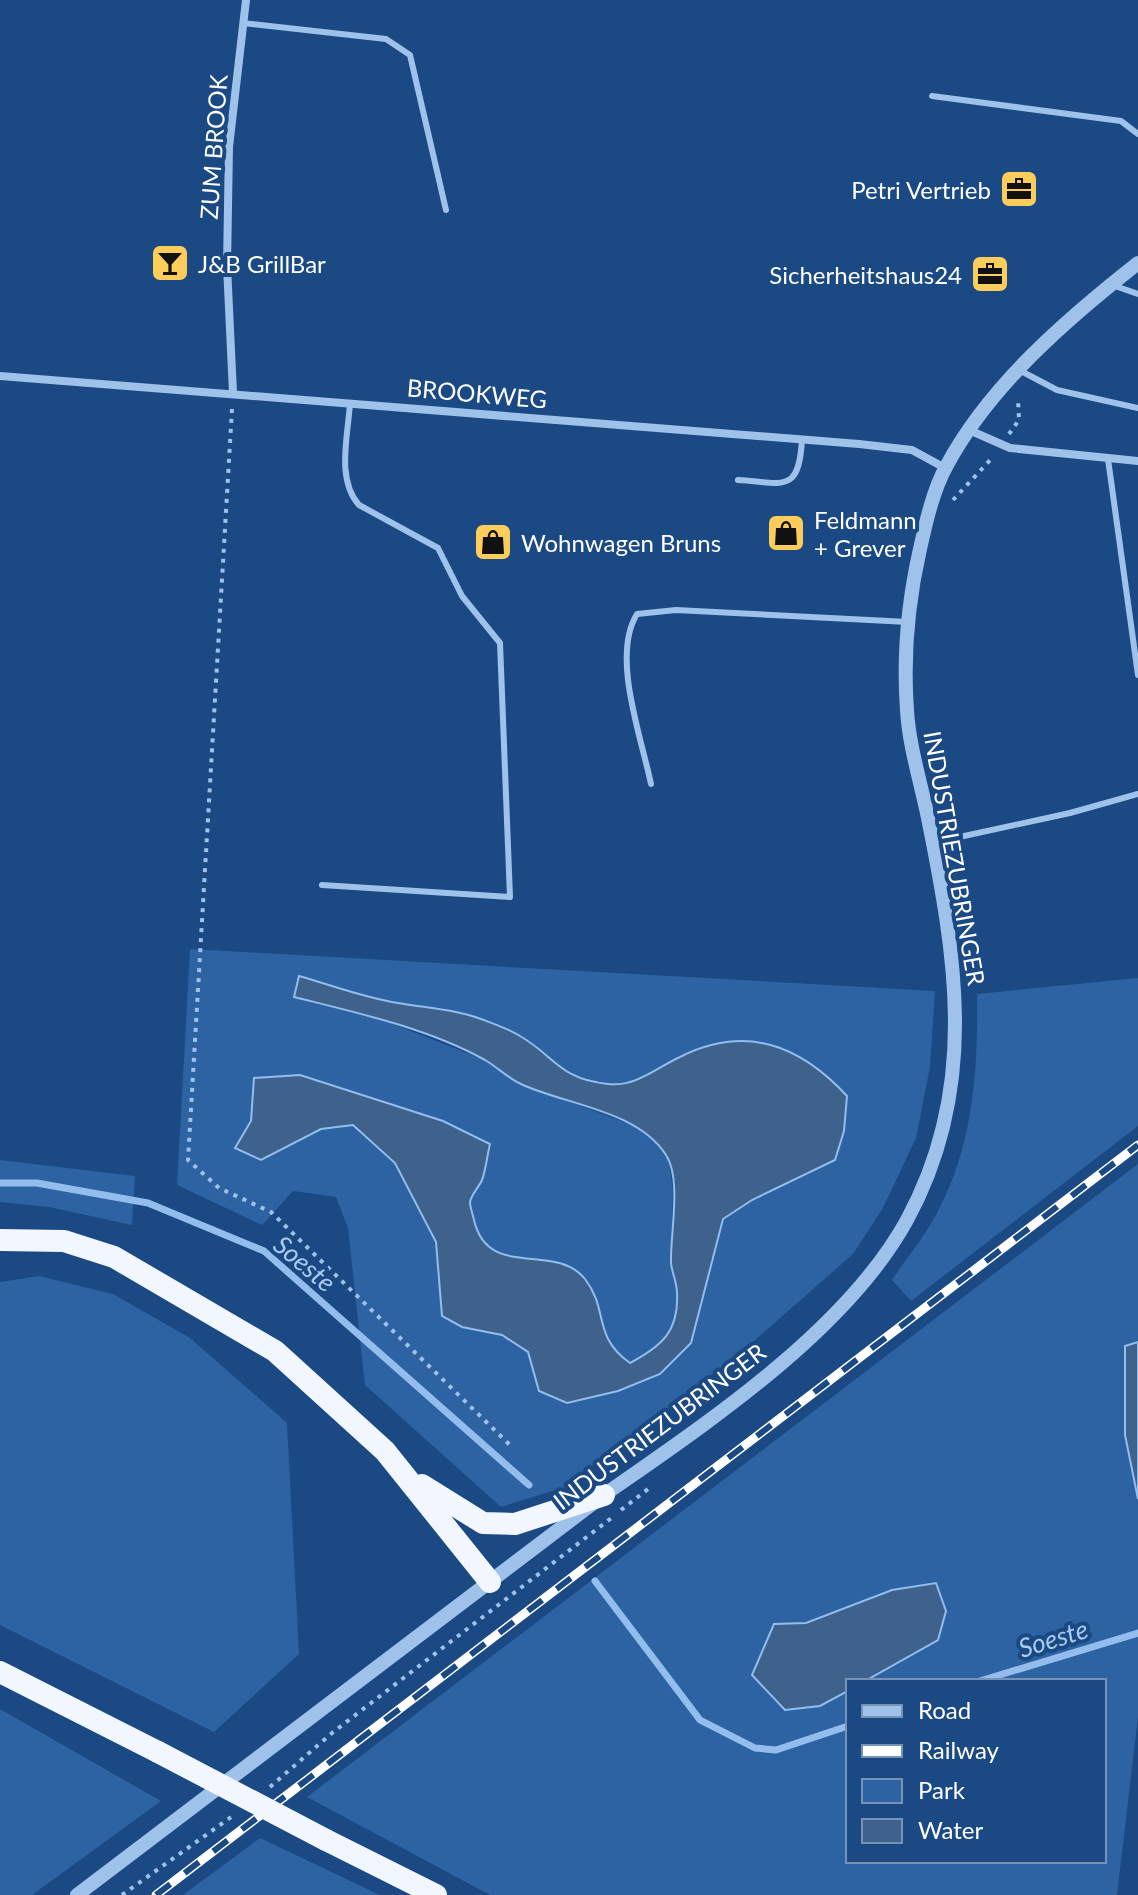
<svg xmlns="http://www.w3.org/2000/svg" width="1138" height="1895" viewBox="0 0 1138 1895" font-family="Lato,sans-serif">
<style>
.green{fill:#2d63a2;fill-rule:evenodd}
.water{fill:#3f628d;stroke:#92bded;stroke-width:2}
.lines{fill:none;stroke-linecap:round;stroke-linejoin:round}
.stream{stroke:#92bded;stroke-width:7}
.path{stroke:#9fc2eb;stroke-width:4;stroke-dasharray:4 6;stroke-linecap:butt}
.service{stroke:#9fc2eb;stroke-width:6}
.minor{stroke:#9fc2eb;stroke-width:8}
.tertiary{stroke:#9fc2eb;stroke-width:14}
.trunk{stroke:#f1f6ff;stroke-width:22}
.rail-casing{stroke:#fff;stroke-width:9}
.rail{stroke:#1a4983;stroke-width:6;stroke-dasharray:18;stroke-linecap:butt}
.trunk-bridge{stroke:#f1f6ff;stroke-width:22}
.labels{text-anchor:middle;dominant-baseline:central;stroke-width:8;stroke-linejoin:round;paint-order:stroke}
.street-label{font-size:24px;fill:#fff;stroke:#1a4983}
.poi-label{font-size:24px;fill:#fff;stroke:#1a4983;text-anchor:start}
.water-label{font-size:26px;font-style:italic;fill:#aaccf3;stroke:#1a4983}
</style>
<rect width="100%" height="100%" fill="#1a4983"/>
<path class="green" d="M190 949 935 991 930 1067 916 1138 883 1208 853 1254 746 1348 565 1487 501 1507 365 1385 348 1228 336 1197 293 1191 262 1225 177 1185ZM299 977 396 1003 442 1008 480 1018 574 1078 610 1085 632 1083 682 1055 835 1160 752 1200 723 1219 691 1343 660 1374 539 1391 529 1352 502 1335 462 1327 438 1280 436 1242 395 1163 353 1125 321 1128 261 1160 235 1148 251 1121 300 1075 443 1121 489 1144 483 1178 470 1202 478 1235 497 1255 566 1266 598 1303 602 1327 611 1350 630 1363 650 1352 673 1330 677 1293 671 1265 673 1190 668 1156 641 1128 519 1083 485 1060 370 1015Z
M1138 978V1126L911 1301 892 1280C907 1257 927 1234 939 1209 974 1142 978 1067 977 994Z
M0 1160 135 1176 132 1225 49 1207 0 1202Z
M1138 1164V1717L1117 1895H490L307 1797ZM892 1590V1666L865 1681H1104V1861H848V1691L820 1706 774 1625 806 1623Z
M39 1276 113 1294 190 1338 287 1423 299 1654 214 1732 0 1625V1282Z
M0 1709 161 1801 32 1895H0Z
M260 1838 380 1895H183Z"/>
<path class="water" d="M299 976C331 985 365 998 398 1003 426 1008 454 1009 481 1019 494 1024 509 1029 520 1036 556 1057 559 1079 608 1084 636 1087 656 1068 680 1057 746 1024 800 1045 847 1096L844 1131 835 1160 752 1200 723 1219 691 1343 660 1374 618 1391 567 1403 539 1391 528 1352 502 1335 462 1327 442 1316 436 1242 395 1163 353 1125 321 1129 261 1160 235 1148 251 1121 254 1078 300 1075 443 1121 490 1144C487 1156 486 1169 482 1180 479 1187 471 1195 470 1202 470 1207 473 1215 474 1220 488 1281 555 1241 585 1279 609 1310 592 1336 630 1363 662 1346 679 1331 677 1293 677 1283 672 1273 671 1263 670 1235 682 1179 666 1155 637 1110 566 1105 521 1084 508 1078 497 1067 485 1060 427 1028 358 1013 294 997Z
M1138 1342V1499L1125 1435V1346Z
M936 1583 946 1611 938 1640 865 1681H848V1691L820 1706 785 1710 752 1675 774 1624 806 1623 892 1590Z"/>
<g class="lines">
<path class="stream" d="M0 1183H37L148 1203 264 1251 529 1485
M595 1581 700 1720 755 1748 776 1750 848 1726
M980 1681 1138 1633"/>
<path class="path" d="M232 409 188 1160 219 1188 271 1212 513 1448
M1009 434 1019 420 1018 398
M953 500 993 457
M621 1510 652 1486
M270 1787 332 1733 614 1516
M122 1895 234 1815"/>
<path class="service" d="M243 23 386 39 410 55 446 210
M932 96 1121 121 1138 134
M1112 285 1138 294
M1019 370 1057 390 1138 408
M1108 459 1138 675
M738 480C784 483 799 494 802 439
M651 784C641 736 611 656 637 614L676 610 908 622
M932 843 1070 813 1138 794
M322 885 510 897 500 643 462 596 438 548 359 505C336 479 348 436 350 403"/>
<path class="minor" d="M0 376 859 444 912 450 945 468
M233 393 227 266 229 147 246 0
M969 430 1010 448 1138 461"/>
<path class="tertiary" d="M77 1895 604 1495C707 1423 846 1331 907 1220 979 1088 956 958 928 818 921 783 909 746 907 710 903 656 908 602 920 549 926 522 933 490 947 465 990 385 1067 319 1138 263"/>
<path class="trunk" d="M0 1240 64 1241 114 1257 275 1351 385 1451 490 1582
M422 1485 483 1523 515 1524 604 1495
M0 1672 158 1752
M326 1840 436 1895"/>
<g class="rail-casing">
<path id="rail" d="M156 1895 1138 1145"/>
</g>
<use href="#rail" class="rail"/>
<path class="trunk-bridge" d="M158 1752 326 1840"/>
</g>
<defs>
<g id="office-square" transform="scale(2)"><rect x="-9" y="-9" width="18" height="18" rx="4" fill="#fdcd5b" stroke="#1a4983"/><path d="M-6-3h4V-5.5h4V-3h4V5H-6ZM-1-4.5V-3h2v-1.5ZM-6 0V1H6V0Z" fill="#111"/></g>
<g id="bar-square" transform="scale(2)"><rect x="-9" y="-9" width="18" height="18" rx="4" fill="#fdcd5b" stroke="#1a4983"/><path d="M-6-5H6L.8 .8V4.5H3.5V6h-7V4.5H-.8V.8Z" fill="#111"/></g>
<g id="shop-square" transform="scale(2)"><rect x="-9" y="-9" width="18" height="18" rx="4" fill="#fdcd5b" stroke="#1a4983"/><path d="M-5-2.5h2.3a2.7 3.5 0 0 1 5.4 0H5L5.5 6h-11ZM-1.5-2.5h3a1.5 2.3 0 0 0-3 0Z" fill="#111"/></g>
</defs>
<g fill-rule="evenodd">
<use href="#office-square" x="1019" y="189"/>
<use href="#bar-square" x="170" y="263"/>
<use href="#office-square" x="990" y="274"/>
<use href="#shop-square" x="786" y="533"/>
<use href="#shop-square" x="493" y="542"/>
</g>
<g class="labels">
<g class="street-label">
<text transform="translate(213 147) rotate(-86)">ZUM BROOK</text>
<text transform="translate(477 393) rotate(5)">BROOKWEG</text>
<text transform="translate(955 858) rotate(80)">INDUSTRIEZUBRINGER</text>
<text transform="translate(659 1426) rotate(-37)">INDUSTRIEZUBRINGER</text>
</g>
<g class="poi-label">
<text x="991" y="189" text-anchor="end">Petri Vertrieb</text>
<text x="198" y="263">J&amp;B GrillBar</text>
<text x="962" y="274" text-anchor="end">Sicherheitshaus24</text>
<text x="814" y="519">Feldmann<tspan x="814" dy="28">+ Grever</tspan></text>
<text x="521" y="542">Wohnwagen Bruns</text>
</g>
<g class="water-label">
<text transform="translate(305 1263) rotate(40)">Soeste</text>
<text transform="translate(1053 1638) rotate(-17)">Soeste</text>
</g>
</g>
<rect x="846" y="1679" width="260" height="184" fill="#1a4983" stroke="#7692b5" stroke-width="2"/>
<rect x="862" y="1705" width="40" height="12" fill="#9fc2eb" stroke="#7692b5" stroke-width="2"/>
<text x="918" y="1719" font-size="24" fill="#ffffff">Road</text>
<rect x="862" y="1745" width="40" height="12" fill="#ffffff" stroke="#7692b5" stroke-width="2"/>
<text x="918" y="1759" font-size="24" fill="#ffffff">Railway</text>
<rect x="862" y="1779" width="40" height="24" fill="#2d63a2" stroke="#7692b5" stroke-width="2"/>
<text x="918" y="1799" font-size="24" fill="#ffffff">Park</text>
<rect x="862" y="1819" width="40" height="24" fill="#3f628d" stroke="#7692b5" stroke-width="2"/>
<text x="918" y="1839" font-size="24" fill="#ffffff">Water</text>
</svg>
